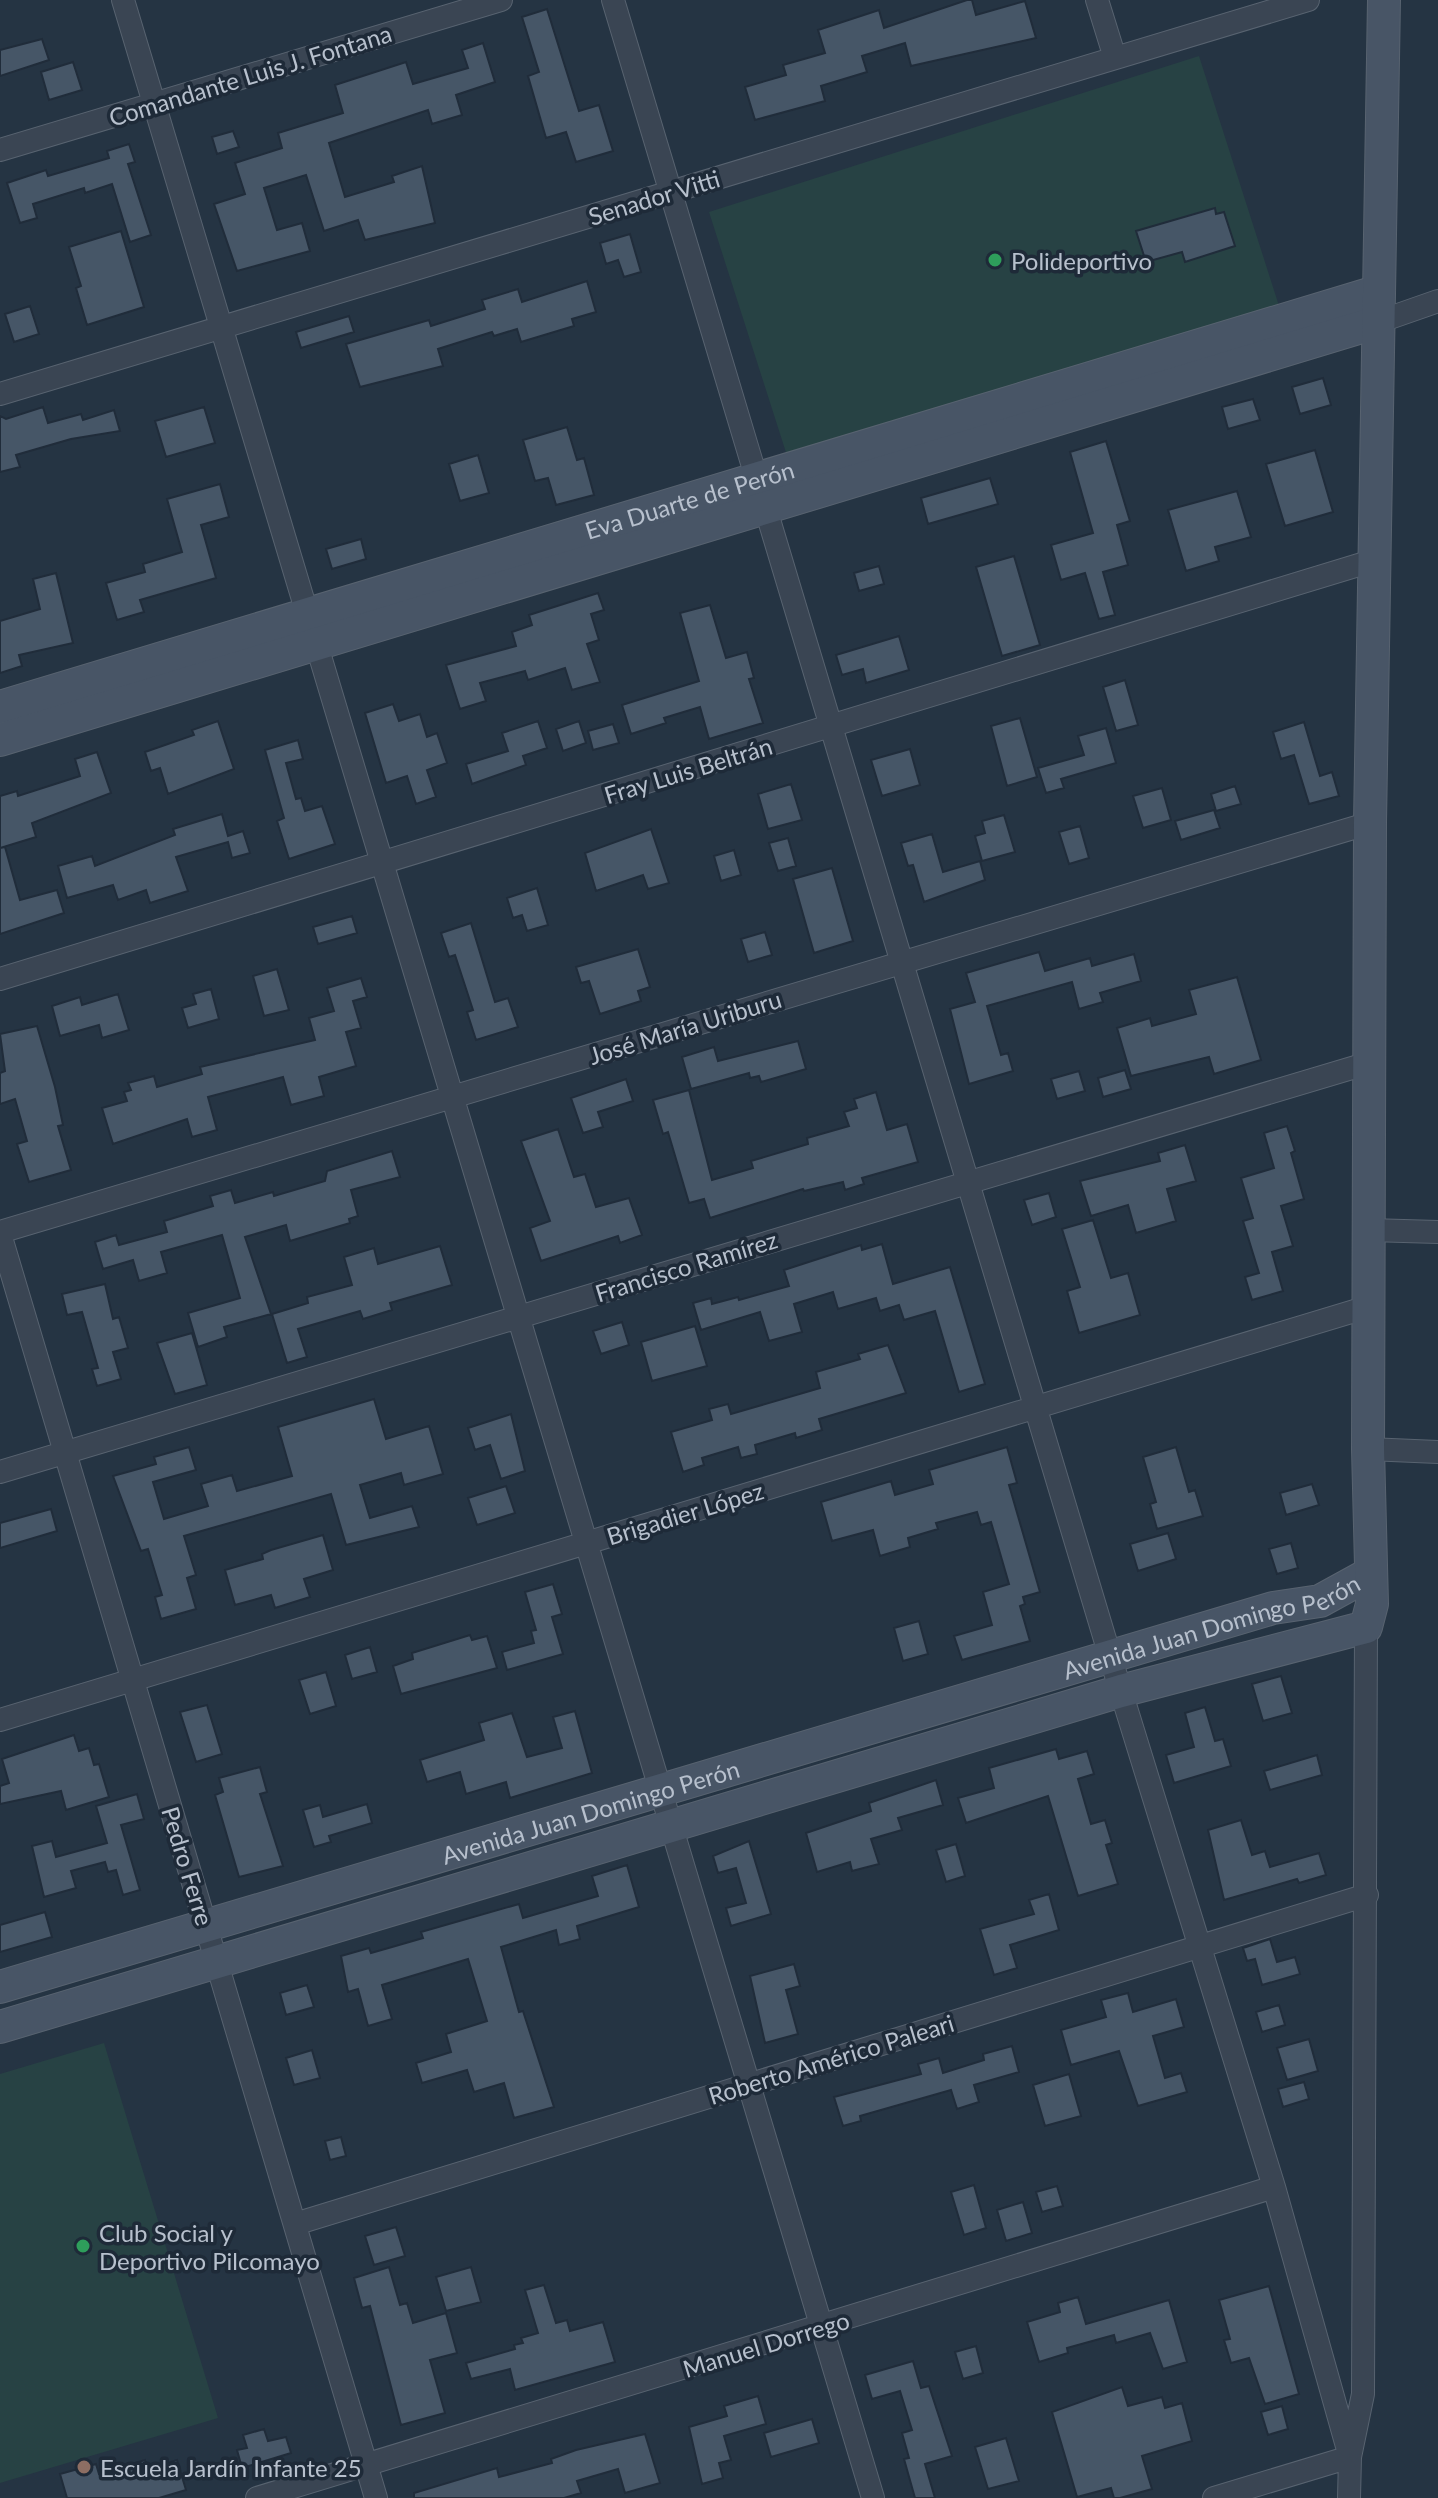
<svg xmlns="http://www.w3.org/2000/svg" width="1438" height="2498" viewBox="0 0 1438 2498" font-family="Lato,sans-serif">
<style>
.green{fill:#274244}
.building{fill:#465667;stroke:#202c3a;stroke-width:2}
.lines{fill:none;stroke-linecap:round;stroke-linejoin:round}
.street-casing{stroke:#586370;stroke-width:24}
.secondary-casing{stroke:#586370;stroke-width:34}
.street{stroke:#3a4553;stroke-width:22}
.secondary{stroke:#485566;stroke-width:32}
.leisure-dot{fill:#2e9e5b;stroke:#1e2a38;stroke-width:3}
.education-dot{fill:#8d6e63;stroke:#1e2a38;stroke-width:3}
.labels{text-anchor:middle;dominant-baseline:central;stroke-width:7;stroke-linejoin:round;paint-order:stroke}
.street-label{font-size:24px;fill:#b7c0cd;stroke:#1e2a38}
.poi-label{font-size:24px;fill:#b7c0cd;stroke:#1e2a38;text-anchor:start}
</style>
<rect width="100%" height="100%" fill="#253443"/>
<path class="green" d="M1199 56 1280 309 790 465 709 212Z
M104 2043 218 2418 0 2483V2074Z"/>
<path class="building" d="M967 0H972L976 15 1025 1 1036 38 911 66 905 43 862 56 867 72 821 86 825 101 755 120 745 87 786 75 783 65 825 53 818 30 879 10 884 28Z
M547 9 579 111 599 105 613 151 576 162 566 132 546 138 528 76 539 72 522 17Z
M42 39 49 60 0 76V50Z
M483 43 495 82 456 95 462 115 432 124 428 110 329 143 345 197 394 182 392 176 422 166 435 223 365 240 358 220 324 231 306 175 264 188 277 230 302 223 310 251 237 271 214 204 245 194 235 163 282 148 278 133 343 113 335 85 406 62 413 84 468 68 462 50Z
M73 62 82 90 49 100 41 72Z
M233 131 239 147 217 154 212 137Z
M129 144 135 162 128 164 151 235 130 242 112 184 85 193 84 188 33 204 37 218 20 223 7 183 46 170 48 176 109 158 107 151Z
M1215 208 1216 214 1224 212 1235 246 1185 262 1182 252 1146 262 1136 231Z
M121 231 144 307 87 325 76 288 81 286 69 247Z
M630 234 641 272 624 277 618 260 606 264 600 243Z
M587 281 596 312 572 319 574 326 521 342 517 329 494 336 492 332 438 349 443 366 360 387 346 344 429 320 431 326 485 309 482 300 518 289 522 302Z
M30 306 39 334 14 342 5 314Z
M349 316 354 332 301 348 296 332Z
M1323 378 1331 405 1300 414 1292 387Z
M1253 399 1260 420 1228 429 1222 407Z
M43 407 48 423 81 414 83 420 114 410 120 431 71 439 16 455 20 467 0 472V416L6 419Z
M204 407 215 443 166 457 155 421Z
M567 427 577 460 584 458 594 495 556 505 548 478 535 481 523 440Z
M1106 441 1130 521 1117 525 1128 565 1103 572 1115 615 1099 619 1085 573 1061 580 1051 545 1093 533 1070 452Z
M1315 450 1333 512 1285 526 1266 464Z
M478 455 489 493 460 501 449 464Z
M990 478 998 504 928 524 921 498Z
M220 484 229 517 201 525 216 578 140 600 144 612 117 620 106 583 145 572 143 564 182 552 167 499Z
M1237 491 1251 537 1215 547 1219 561 1186 571 1168 510Z
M361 539 366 559 332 569 326 549Z
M1014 556 1040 645 1002 656 976 567Z
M879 566 884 584 859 591 854 573Z
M56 573 73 643 19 655 22 666 0 673V621L40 609 33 579Z
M598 593 604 610 591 614 599 640 587 644 600 682 572 690 565 668 528 680 525 671 480 683 486 701 460 709 446 665 516 646 512 632 532 625 529 615Z
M710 605 726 658 747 652 754 678 749 679 763 723 709 739 700 707 664 718 666 723 631 734 622 705 699 681 680 613Z
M899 636 909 670 866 683 863 669 842 675 836 655Z
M1125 680 1138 725 1116 731 1103 687Z
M393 704 399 721 420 714 427 737 437 733 447 763 427 770 436 797 416 804 407 776 386 783 365 713Z
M1020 718 1037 777 1007 786 991 726Z
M218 721 234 769 168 794 160 768 151 771 145 752 194 735 192 730Z
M538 721 547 748 523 756 526 765 472 784 466 764 508 751 502 733Z
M579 721 586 743 563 751 556 729Z
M1304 722 1320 776 1332 772 1339 796 1309 804 1294 755 1281 759 1273 732Z
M613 724 619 743 593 750 588 731Z
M1106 728 1116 763 1061 779 1064 788 1046 793 1038 768 1084 755 1078 736Z
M298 740 303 759 286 763 296 799 301 798 305 811 322 806 335 844 289 859 277 821 284 818 265 750Z
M910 749 920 785 882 796 871 760Z
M97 752 111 793 32 823 36 837 0 848 5 847 20 900 57 890 64 913 0 934V796L17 791 18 796 80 776 75 759Z
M791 784 802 820 768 829 758 794Z
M1235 786 1241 804 1216 811 1211 794Z
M1162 788 1171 820 1143 828 1133 796Z
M1214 810 1220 828 1181 840 1175 821Z
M222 814 228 836 243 831 250 853 232 858 228 842 176 857 188 891 150 903 146 890 118 900 113 885 67 898 58 866 92 856 95 866 175 835 173 829Z
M1004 815 1015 852 982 861 975 836 985 833 982 821Z
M1080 826 1089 858 1069 864 1059 832Z
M651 829 669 883 648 889 643 875 596 891 585 853Z
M932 834 943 872 980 861 985 880 924 902 913 865 908 866 901 843Z
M788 838 796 866 778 871 769 843Z
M734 850 741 875 721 881 714 856Z
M832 868 853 941 814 953 793 879Z
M537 888 548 925 527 931 522 915 513 918 507 898Z
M352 916 357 933 318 944 313 927Z
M471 923 495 1002 508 998 518 1027 476 1040 467 1012 473 1010 455 955 449 957 441 933Z
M765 932 772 955 748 962 741 939Z
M638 949 650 987 638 991 641 1001 600 1014 589 981 581 983 576 967Z
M1039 952 1045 971 1090 958 1092 966 1134 954 1141 981 1100 993 1103 1002 1079 1009 1072 982 987 1006 1001 1055 1008 1053 1013 1071 969 1084 950 1009 975 1002 966 973Z
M277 969 289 1010 264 1016 253 976Z
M1237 977 1261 1060 1214 1074 1209 1057 1131 1076 1117 1028 1150 1018 1152 1026 1196 1014 1189 990Z
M361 978 367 997 353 1001 361 1028 346 1032 356 1066 319 1077 324 1096 291 1105 283 1077 208 1097 217 1130 192 1137 187 1119 113 1144 102 1108 127 1101 124 1092 131 1090 128 1083 154 1076 157 1087 202 1074 200 1067 315 1040 309 1018 334 1011 327 988Z
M211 989 219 1019 188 1028 182 1008 196 1004 193 994Z
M118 994 129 1030 102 1038 99 1025 60 1036 52 1006 80 997 82 1005Z
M37 1026 55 1087 63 1125 58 1126 71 1170 29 1182 17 1144 27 1141 15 1099 0 1104V1073L5 1071 0 1034Z
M798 1041 806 1069 761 1082 759 1076 750 1078 749 1073 691 1089 682 1057 714 1047 718 1061Z
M1125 1070 1131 1089 1103 1097 1098 1078Z
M1079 1071 1085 1091 1057 1099 1051 1079Z
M626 1079 633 1101 598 1112 603 1127 583 1133 571 1098Z
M689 1090 712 1180 753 1168 751 1161 808 1144 807 1138 849 1126 844 1112 857 1108 854 1099 876 1092 887 1130 907 1124 918 1162 862 1178 864 1184 845 1190 843 1182 804 1191 803 1189 710 1218 704 1199 689 1203 668 1132 663 1134 653 1100Z
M1287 1126 1295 1151 1291 1153 1304 1199 1281 1206 1293 1246 1272 1252 1283 1291 1252 1300 1245 1277 1259 1273 1243 1221 1253 1218 1241 1178 1274 1168 1264 1133Z
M558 1129 574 1177 585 1174 596 1207 629 1198 642 1235 620 1243 618 1236 541 1261 530 1228 550 1221 521 1141Z
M1185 1145 1196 1181 1167 1189 1176 1221 1136 1233 1128 1205 1091 1216 1080 1181 1160 1161 1158 1153Z
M392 1151 400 1177 351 1190 358 1216 349 1219 350 1223 290 1241 286 1225 245 1237 271 1314 224 1327 227 1337 198 1347 188 1313 240 1298 222 1235 161 1252 167 1273 139 1281 133 1260 103 1269 95 1242 116 1235 119 1245 167 1232 164 1221 213 1206 210 1196 231 1190 235 1203 273 1192 274 1196 325 1181 327 1171Z
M1049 1193 1056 1217 1032 1225 1024 1200Z
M1093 1220 1111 1278 1128 1273 1140 1315 1079 1333 1067 1291 1080 1287 1062 1229Z
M882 1244 893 1284 950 1267 985 1384 959 1392 935 1311 904 1320 899 1305 880 1311 876 1298 838 1309 833 1292 794 1304 802 1332 769 1341 760 1312 701 1330 693 1303 711 1298 712 1304 738 1297 739 1300 789 1286 784 1270 861 1245 862 1250Z
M440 1246 452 1285 390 1303 392 1310 363 1319 360 1311 298 1329 307 1357 287 1363 272 1314 308 1303 307 1297 352 1285 344 1257 374 1248 378 1264Z
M105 1284 113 1319 119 1317 128 1348 113 1352 121 1379 97 1386 92 1369 98 1368 82 1312 67 1315 62 1294Z
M622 1322 629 1345 601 1354 593 1331Z
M695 1326 707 1366 652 1381 641 1342Z
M192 1333 207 1385 175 1394 157 1343Z
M888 1345 906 1393 819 1419 822 1430 796 1438 795 1433 755 1445 757 1454 741 1458 738 1447 702 1458 704 1465 683 1472 671 1432 712 1420 709 1409 728 1404 731 1414 820 1388 816 1372 860 1359 858 1354Z
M374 1399 386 1439 429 1426 443 1474 404 1485 401 1473 360 1485 370 1518 412 1506 419 1527 346 1545 331 1494 184 1536 196 1575 187 1578 196 1609 161 1619 155 1597 162 1595 148 1549 141 1551 113 1476 156 1464 154 1457 189 1447 196 1470 153 1482 164 1519 208 1506 201 1484 232 1475 237 1491 292 1476 278 1427Z
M511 1414 525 1471 501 1479 490 1445 475 1450 468 1428Z
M1007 1447 1017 1483 1009 1485 1040 1592 1023 1597 1025 1604 1020 1606 1030 1641 962 1660 954 1636 992 1625 983 1592 1009 1584 991 1522 981 1525 977 1512 936 1523 938 1529 908 1538 910 1547 880 1556 873 1530 832 1541 821 1502 891 1481 895 1495 933 1484 929 1470Z
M1176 1447 1189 1492 1195 1490 1203 1516 1157 1529 1150 1504 1156 1502 1143 1457Z
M1312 1484 1319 1505 1286 1515 1280 1493Z
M506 1486 515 1513 477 1525 468 1498Z
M51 1509 57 1531 0 1548V1523Z
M1168 1533 1176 1559 1138 1571 1130 1544Z
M323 1535 333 1570 304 1579 310 1597 275 1608 271 1595 235 1605 225 1570 263 1559 262 1554 271 1550Z
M1291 1543 1298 1568 1277 1574 1269 1549Z
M553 1584 562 1614 552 1617 563 1654 507 1670 502 1652 534 1643 531 1631 536 1630 525 1592Z
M919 1621 928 1654 903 1661 894 1628Z
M470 1635 472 1640 487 1636 497 1668 401 1694 393 1666 413 1659 412 1653Z
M370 1647 377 1672 352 1679 345 1655Z
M326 1672 336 1706 310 1714 299 1680Z
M1281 1676 1292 1713 1263 1721 1252 1684Z
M207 1705 222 1754 196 1762 180 1712Z
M1205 1707 1215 1741 1223 1739 1231 1766 1174 1783 1166 1755 1194 1747 1185 1713Z
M575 1711 592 1773 510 1798 506 1782 466 1794 460 1772 427 1782 420 1760 484 1740 479 1723 512 1713 527 1757 562 1748 553 1717Z
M74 1735 79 1751 89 1748 94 1765 99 1764 109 1797 66 1810 61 1791 0 1804V1786L9 1783 2 1759Z
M1056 1749 1059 1759 1087 1751 1094 1774 1078 1779 1091 1824 1105 1820 1112 1843 1106 1845 1118 1884 1078 1896 1048 1796 966 1823 958 1798 994 1788 989 1768Z
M1317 1755 1322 1775 1270 1790 1264 1771Z
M260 1767 267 1792 260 1794 283 1866 239 1877 215 1795 223 1792 219 1778Z
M936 1780 943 1805 898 1818 902 1830 871 1839 879 1864 852 1871 850 1862 817 1872 806 1833 871 1811 869 1803Z
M137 1794 144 1819 121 1825 140 1890 123 1895 116 1870 108 1872 105 1862 71 1871 76 1888 44 1897 32 1846 52 1841 56 1857 107 1843 96 1806Z
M367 1804 372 1823 329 1836 331 1842 314 1847 303 1810 320 1805 323 1817Z
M1241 1820 1252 1855 1265 1851 1270 1867 1319 1853 1326 1875 1299 1883 1297 1879 1224 1900 1208 1830Z
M749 1841 771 1914 731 1926 726 1908 746 1903 736 1868 718 1873 713 1856Z
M956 1844 965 1876 946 1882 936 1850Z
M627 1865 639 1907 577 1926 580 1939 559 1945 556 1930 501 1947 519 2012 523 2011 554 2107 514 2118 504 2083 474 2092 467 2070 422 2083 416 2063 451 2052 446 2034 487 2021 468 1959 382 1985 392 2019 368 2026 358 1989 348 1992 341 1956 369 1948 371 1953 392 1947 423 1938 421 1932 519 1904 523 1918 598 1896 592 1876Z
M1049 1894 1059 1930 1010 1945 1017 1968 994 1975 980 1929 1034 1914 1029 1900Z
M45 1912 52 1937 0 1952V1925Z
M1270 1939 1277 1962 1295 1957 1300 1974 1262 1985 1255 1959 1247 1961 1243 1948Z
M794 1964 800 1986 786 1990 798 2034 765 2043 750 1976Z
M307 1985 314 2007 286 2015 280 1993Z
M1128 1993 1133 2012 1176 1999 1184 2027 1153 2036 1165 2078 1181 2073 1187 2092 1138 2106 1119 2051 1071 2065 1061 2030 1106 2017 1101 2000Z
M1279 2005 1285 2025 1262 2032 1256 2012Z
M1309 2039 1318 2071 1287 2080 1277 2048Z
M1012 2046 1019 2072 974 2085 979 2102 957 2109 951 2090 860 2116 861 2121 843 2126 834 2097 921 2074 918 2064 939 2058 943 2073 984 2060 983 2054Z
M312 2050 320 2078 294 2085 286 2058Z
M1069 2074 1081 2116 1045 2126 1033 2085Z
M1304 2082 1309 2099 1283 2107 1278 2089Z
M341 2137 346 2156 330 2160 325 2141Z
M974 2185 986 2228 964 2235 951 2192Z
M1057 2186 1063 2206 1042 2212 1036 2192Z
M1023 2202 1032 2233 1006 2241 997 2210Z
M396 2227 405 2256 374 2265 365 2236Z
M389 2267 400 2305 407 2303 413 2323 446 2313 457 2353 430 2360 445 2413 401 2425 370 2306 362 2308 354 2278Z
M471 2267 481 2302 446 2311 436 2277Z
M544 2285 556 2323 567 2320 570 2331 603 2322 615 2362 515 2390 510 2369 471 2379 466 2363 515 2349 514 2345 523 2343 521 2338 538 2333 525 2290Z
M1269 2286 1299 2394 1265 2404 1249 2358 1231 2363 1224 2340 1230 2339 1219 2300Z
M1078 2297 1086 2324 1169 2300 1187 2362 1163 2369 1150 2333 1116 2343 1114 2335 1067 2348 1068 2353 1039 2362 1027 2322 1060 2312 1058 2303Z
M976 2346 983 2373 963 2379 955 2352Z
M913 2361 921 2388 929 2386 952 2456 925 2464 935 2498H915L904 2459 909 2458 902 2433 912 2430 900 2391 872 2399 865 2375Z
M1122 2387 1128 2406 1162 2397 1165 2408 1182 2403 1192 2441 1142 2456 1152 2489 1120 2498H1114L1111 2488 1077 2497 1052 2412Z
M758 2396 766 2424 724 2436 731 2460 719 2463 723 2478 702 2484 689 2427 727 2416 724 2406Z
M1282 2406 1288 2429 1268 2435 1261 2412Z
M812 2419 819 2443 771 2457 764 2433Z
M264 2429 268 2441 286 2437 291 2453 242 2468 237 2450 247 2448 243 2435Z
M645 2434 660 2483 625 2493 618 2469 577 2481 581 2493 564 2498H414V2493L497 2468 499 2477 552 2463 551 2459 576 2450Z
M1006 2438 1019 2481 988 2489 975 2447Z
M145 2460 148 2469 177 2460 186 2490 159 2498H67L60 2474 96 2464 99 2474Z"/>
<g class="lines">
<g class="street-casing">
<path id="street" d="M123 0 873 2498
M613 0 1110 1656 1274 2187 1350 2457 1349 2498
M1097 0 1115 58
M0 150 501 0
M1378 322 1438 301
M0 394 1308 0
M0 979 1375 560
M1369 1230 1438 1232
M0 1232 1370 823
M0 1234 376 2498
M1368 1449 1438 1452
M0 1472 1372 1062
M0 1720 1371 1306
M295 2224 1367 1895
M257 2498 1274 2187
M1214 2498 1350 2457 1363 2394 1366 1627"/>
</g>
<g class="secondary-casing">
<g id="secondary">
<path id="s1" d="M0 707 1379 291"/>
<path d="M0 740 1378 322"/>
<path id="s2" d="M0 1987 1273 1608 1320 1601 1371 1573"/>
<path d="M0 2027 1121 1691 1366 1627 1372 1604 1368 1449 1370 823 1384 0"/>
</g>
</g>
<use href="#street" class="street"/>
<use href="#secondary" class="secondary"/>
</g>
<g class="leisure-dot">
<circle cx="995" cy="260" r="8"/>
<circle cx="83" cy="2246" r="8"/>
</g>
<circle class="education-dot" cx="84" cy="2467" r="8"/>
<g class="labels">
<g class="street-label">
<text transform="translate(250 75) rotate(-17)">Comandante Luis J. Fontana</text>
<text transform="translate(654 197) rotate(-17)">Senador Vitti</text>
<text stroke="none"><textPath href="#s1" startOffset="720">Eva Duarte de Perón</textPath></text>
<text transform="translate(688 770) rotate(-17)">Fray Luis Beltrán</text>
<text transform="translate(685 1027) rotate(-17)">José María Uriburu</text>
<text transform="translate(686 1266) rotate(-17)">Francisco Ramírez</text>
<text transform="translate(685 1513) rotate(-17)">Brigadier López</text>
<text stroke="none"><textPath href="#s2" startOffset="1264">Avenida Juan Domingo Perón</textPath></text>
<text stroke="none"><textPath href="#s2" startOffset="616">Avenida Juan Domingo Perón</textPath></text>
<text transform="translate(188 1866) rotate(73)">Pedro Ferre</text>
<text transform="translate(831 2059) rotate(-17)">Roberto Américo Paleari</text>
<text transform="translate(766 2344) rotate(-17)">Manuel Dorrego</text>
</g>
<g class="poi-label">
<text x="1011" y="260">Polideportivo</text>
<text x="99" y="2232">Club Social y<tspan x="99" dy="28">Deportivo Pilcomayo</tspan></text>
<text x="100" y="2467">Escuela Jardín Infante 25</text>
</g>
</g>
</svg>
